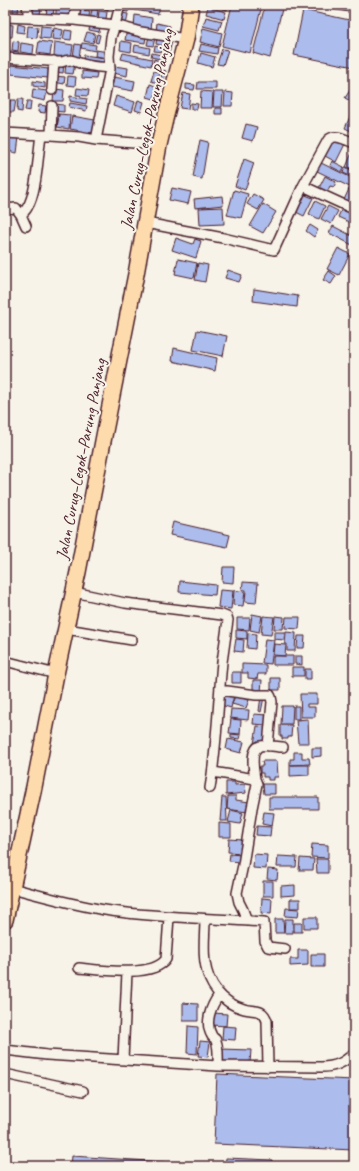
<svg xmlns="http://www.w3.org/2000/svg" width="359" height="1171" viewBox="0 0 359 1171" font-family="Caveat,sans-serif">
<style>
.building{fill:#acbcec;stroke:#4a1f2b}
.lines{fill:none;stroke-linecap:round;stroke-linejoin:round}
.street-casing{stroke:#4a1f2b;stroke-width:12}
.primary-casing{stroke:#4a1f2b;stroke-width:18}
.street{stroke:#f7f3e8;stroke-width:9}
.primary{stroke:#fedbac;stroke-width:15}
.labels{text-anchor:middle;dominant-baseline:central;stroke-width:4;stroke-linejoin:round;paint-order:stroke}
.street-label{font-size:17px;fill:#4a1f2b;stroke:#f7f3e8}
</style>
<rect width="100%" height="100%" fill="#f7f3e8"/>
<filter id="ink" filterUnits="userSpaceOnUse"><feTurbulence type="fractalNoise" baseFrequency=".025" numOctaves="2"/><feDisplacementMap in="SourceGraphic" scale="8" xChannelSelector="R" yChannelSelector="G"/><feConvolveMatrix kernelMatrix="1 2 1 2 8 2 1 2 1" color-interpolation-filters="sRGB"/></filter>
<g filter="url(#ink)">
<path class="building" d="M5 5H11L10 15 5 14Z
M13 5H19L18 13 13 12Z
M33 5 41 6 40 17 32 16Z
M47 5H54L53 18 46 17Z
M94 5H109L108 10 94 6Z
M124 5H129L128 12 123 11Z
M136 5H146L160 7 158 14 135 10Z
M210 5H229L227 10Z
M232 5H262L250 53 222 46Z
M265 5H283L270 58 253 53Z
M308 5H354V13Z
M56 6 74 7 73 16 56 15Z
M208 7 226 12 224 19 206 14Z
M92 9 98 10 96 22 90 21Z
M80 10 90 11 88 22 79 21Z
M303 10 354 21V67L294 55Z
M99 11 107 12 106 19H98Z
M122 13 128 14 126 26H120Z
M135 15 152 18 151 30 134 27Z
M206 17 222 21 219 30 203 26Z
M157 23 170 26 169 33 156 31Z
M6 24 13 25 12 37H6Z
M18 24 25 26 24 33 17 32Z
M28 26 38 27 37 38 27 37Z
M41 26 52 27 50 39 40 38Z
M90 26 100 27 99 32 89 30Z
M54 28 63 30 61 40 52 39Z
M203 28 222 33 219 47 200 42Z
M65 30 72 31 71 40 63 39Z
M87 32 95 34 93 43 84 41Z
M97 34 100 35 98 43 95 42Z
M126 34 146 36 145 43 125 40Z
M149 36 155 38 153 46 147 45Z
M157 37 165 38 164 46 156 44Z
M167 40 172 41 169 54 164 53Z
M13 41 19 42 18 51 12 50Z
M39 41 52 43 50 55 37 53Z
M121 41 132 43 131 52 120 50Z
M55 42 73 45 71 58 54 56Z
M21 43 34 45 33 54 20 52Z
M82 43 96 45 95 51 81 48Z
M75 44 81 45 79 57 73 56Z
M201 44 218 48 217 54 199 51Z
M135 45 150 48 149 54 134 51Z
M155 46 163 48 162 52 154 51Z
M222 49 228 50 223 65 217 64Z
M5 50 19 52 18 58 5 57Z
M96 50 108 52 107 58 95 56Z
M123 53 152 59 151 66 121 59Z
M152 53 166 56 165 60 151 57Z
M201 53 215 57 212 67 198 63Z
M84 55 105 58 103 66 82 62Z
M154 59 162 62 160 67 153 65Z
M56 62 64 63 63 73 55 72Z
M66 63 75 64 73 74 65 73Z
M11 65 49 69 48 78 11 74Z
M114 66 128 68 127 76 113 73Z
M163 70 166 71 163 82H160Z
M82 71 97 73 96 79 82 78Z
M154 71 160 72 157 83 151 81Z
M55 76 65 77 64 84 54 82Z
M68 76 76 77 75 86 67 85Z
M114 77 135 81 133 91 112 87Z
M33 81 45 83V88L33 86Z
M198 82H216V89H197Z
M150 84 158 87 154 99 147 97Z
M186 84 195 85 194 90 186 89Z
M352 87 354 88V99L352 102 345 98Z
M77 88 89 90 88 96 76 95Z
M33 89 47 91 45 101 32 98Z
M54 89 64 90 63 101H53Z
M201 91 213 92 212 108H200Z
M214 92H223L222 107H213Z
M225 92 233 93 232 106H224Z
M183 93 190 94 188 109 180 108Z
M70 96 87 99 86 104 70 101Z
M116 96 135 102 132 112 113 106Z
M18 99H23L22 112 17 111Z
M10 100H16L14 112H8Z
M138 100 144 102 141 112 135 110Z
M27 101H31L30 111 25 110Z
M70 103 87 106 86 111 69 107Z
M191 103 198 104 197 109H191Z
M55 104 64 105V112L54 111Z
M39 105 46 106 45 113 38 112Z
M215 108H222V114H215Z
M352 112 354 113V130L353 132 345 128Z
M54 113 59 114 57 127H53Z
M59 114 70 115 69 129 57 127Z
M72 116 95 120 93 133 70 129Z
M246 124 257 127 253 141 242 138Z
M9 135 19 137 17 153 7 151Z
M333 139 345 144 336 162 325 156Z
M200 140 208 142 202 179 193 177Z
M354 148V170L346 167Z
M244 159 254 163 245 190 235 186Z
M332 161 344 167 342 172 330 166Z
M319 162 354 179V189L315 170Z
M345 167 354 171 353 177 343 173Z
M325 176 336 182 334 187 330 186 327 192 319 188Z
M172 188 191 192 188 204 169 200Z
M349 189 354 191V204L344 200Z
M234 190 248 194 241 218 227 215Z
M253 194 264 200 258 210 247 204Z
M303 194 313 198 304 216 294 211Z
M222 196 223 205 195 208 194 199Z
M315 201 325 206 319 219 309 214Z
M263 204 276 212 263 233 250 226Z
M328 206 338 211 331 224 321 219Z
M343 206 354 211V216L351 223 338 217Z
M223 207 224 224 200 225 199 208Z
M310 225 318 230 314 237 306 231Z
M333 226 354 237V246L329 233Z
M176 238 193 244 195 239 201 241 196 258 172 250Z
M338 248 350 254 339 275 327 269Z
M178 259 197 263 194 278 175 274Z
M198 263 208 265 205 282 195 280Z
M228 270 242 275 239 282 225 278Z
M329 271 336 276 331 284 323 280Z
M254 289 298 296 297 307 253 301Z
M197 330 227 336 223 356 193 350Z
M174 348 217 358 215 371 172 361Z
M173 522 230 535 227 547 170 535Z
M223 567H234L233 583 222 582Z
M180 581 216 585 215 595 179 592Z
M243 582 258 583 256 603 245 602 246 590H242Z
M220 590 233 591 231 609 218 607Z
M234 590 245 592 243 606 233 605Z
M252 614 262 616 259 632 250 630Z
M263 616 274 617 271 635 261 634Z
M275 616 284 617 283 629H274Z
M286 617H300L299 629 285 628Z
M237 618H250L249 630 237 629Z
M236 630 247 631V639L236 638Z
M274 632H285L284 640 274 639Z
M286 632 296 633 295 651H287V644H285Z
M248 633 256 634 255 649 247 648Z
M298 636H305L304 648H297Z
M236 639 244 640 243 652 234 651Z
M265 639 274 640 271 664 262 663Z
M274 644 286 645 285 656 273 655Z
M273 656H293V665H273Z
M295 656H302V665L295 664Z
M242 664 266 665V674H258L257 679 248 678V673H242Z
M292 667H304V676H292Z
M305 669H311V679H305Z
M232 672H241V683H232Z
M271 678H280V690H271Z
M253 680H262L261 692 253 691Z
M225 693 234 695 231 708 221 705Z
M300 694H317V704H307V707H315V717H301Z
M235 696 249 700 246 708 232 704Z
M261 696 264 697 261 712 259 711Z
M282 706H293L292 724H281Z
M294 706H299V719H294Z
M231 709 249 710 248 720 230 718Z
M254 714 267 715 266 725 253 724Z
M231 719 241 720 240 734 229 733Z
M308 719 309 743H298L296 720Z
M280 725H292L291 737H288V739H282V736H280Z
M257 726 266 727 263 745 254 744Z
M231 734 241 735 240 739 231 738Z
M228 739 244 742 241 753 226 749Z
M312 748H321V756L312 757Z
M294 752H302V758H309L310 764 290 765V759H294Z
M262 761H277L278 777H274V780H268V777H263V773H260V766H263Z
M290 765H309V775L290 776Z
M226 782H235V785L245 784 246 793 226 795Z
M263 784H275V794H264Z
M228 796H236V800L249 802 247 812 227 809Z
M222 797H226L227 821H220Z
M269 797H318V809H269Z
M231 810 243 813 240 824 228 822Z
M264 812 274 813 272 826 262 824Z
M219 823 231 824V837H219Z
M257 826 271 827 270 836 256 835Z
M229 839 243 840 242 853 228 852Z
M312 844 328 845V858L311 857Z
M230 854 242 855 241 862 229 861Z
M254 854 267 855 266 869 253 868Z
M278 856 297 857 296 867H277Z
M300 858 314 859 313 870H299Z
M316 859H328V873H317Z
M268 869 278 870 277 880 267 879Z
M263 881H273V896H263Z
M295 885V895L281 896V886Z
M262 898 272 899 271 914 261 913Z
M290 899H300V908H290Z
M286 908 299 909 298 917 285 916Z
M304 917H317V928H304Z
M275 919H283L284 933H275Z
M285 919H293V933H284Z
M294 923H302V932H294Z
M298 950H308V965L290 966V959H298Z
M311 954H324V967H311Z
M183 1003 198 1004V1021H183Z
M213 1013 227 1014 226 1026 212 1025Z
M188 1026 198 1027 197 1054 187 1053Z
M223 1026 236 1027 235 1040 222 1039Z
M200 1041 210 1042 208 1057 198 1056Z
M220 1049 251 1050 250 1063 219 1061Z
M217 1074 354 1080V1150L214 1144Z
M72 1156 164 1162V1166H71Z
M226 1158 272 1160V1166H225Z"/>
<g class="lines">
<g class="street-casing">
<path id="street" d="M27 5 29 18
M5 17 74 20 115 25 141 32 186 39
M74 20 76 5
M5 58 62 62C73 57 77 64 87 65 94 67 102 67 110 68
M52 90 54 61
M5 133 41 135H51L79 137 96 140 159 145
M51 135 52 106
M96 140 110 69 109 56 111 37 115 25 120 5
M303 186 351 208
M5 209 16 208 21 215 26 226
M21 215C23 213 26 210 27 208 37 193 38 154 41 135
M146 223 223 238 274 250 303 186 328 140C335 133 346 140 354 143
M74 592 125 603 222 615 227 617 228 620C226 634 224 648 222 662 218 704 217 746 210 788
M67 629 132 640
M5 661 56 674
M220 690 256 695H270L271 697 272 702 268 746
M213 772 255 779 257 784 252 808 243 865 237 893 239 902 243 910 247 921
M255 779C254 771 249 750 260 746 267 744 276 747 283 747
M12 888C45 897 77 906 111 911 162 918 213 918 264 922L265 941 268 947 285 949
M205 919C205 933 203 948 205 962 208 985 222 1003 244 1009 255 1012 263 1008 267 1021L268 1067
M79 968C99 970 154 978 166 959L169 917
M5 1050 47 1055 218 1066 321 1067C335 1067 344 1063 354 1053
M123 1060 127 972
M218 1066C218 1059 219 1048 216 1041 215 1037 215 1040 212 1036 204 1023 211 1006 219 995
M5 1074 83 1091"/>
</g>
<g class="primary-casing">
<path id="primary" d="M5 920 34 787 56 674 78 572 104 436 136 274 159 145 166 115 186 39 191 5"/>
</g>
<use href="#street" class="street"/>
<use href="#primary" class="primary"/>
</g>
</g>
<g class="labels">
<g class="street-label">
<text transform="translate(147 129) rotate(-78)">Jalan Curug–Legok–Parung Panjang</text>
<text transform="translate(81 459) rotate(-79)">Jalan Curug–Legok–Parung Panjang</text>
</g>
</g>
<rect width="359" height="1171" fill="none" stroke="#f7f3e8" stroke-width="20"/>
<rect x="10" y="10" width="339" height="1151" fill="none" stroke="#4a1f2b" stroke-width="1.5" filter="url(#ink)"/>
</svg>
